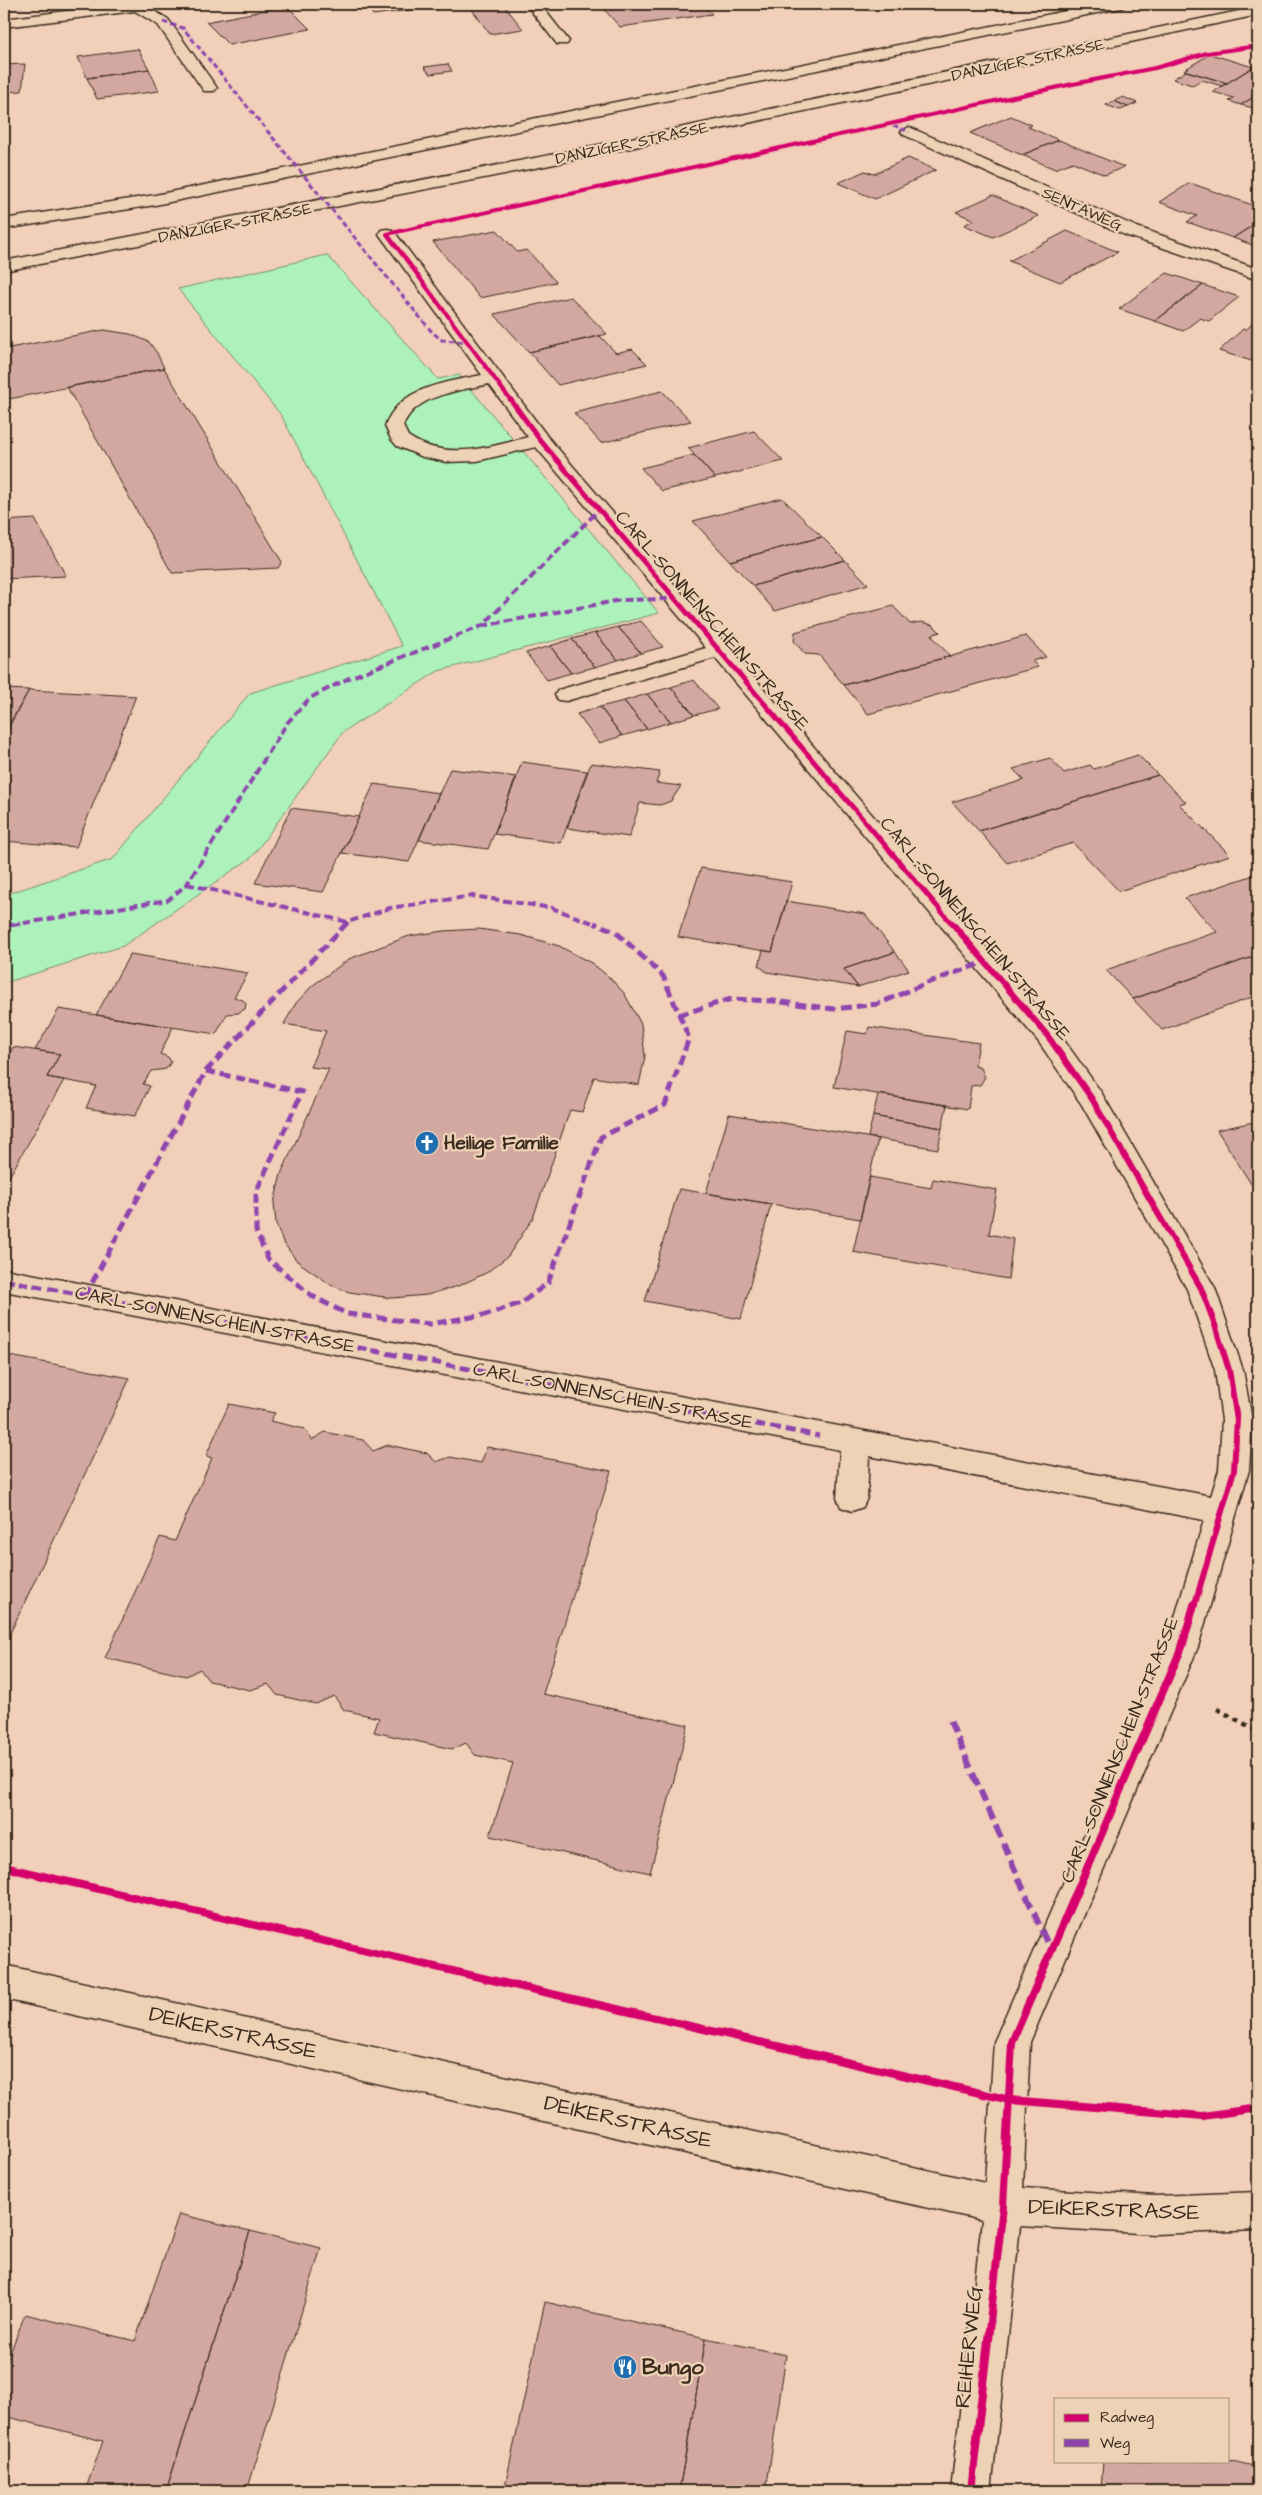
<svg xmlns="http://www.w3.org/2000/svg" width="1262" height="2495" viewBox="0 0 1262 2495" font-family="'Architects Daughter',sans-serif">
<style>
.green{fill:#adf1bb;stroke:#748e6c}
.building{fill:#d3a8a1;stroke:#3b2a1e}
.lines{fill:none;stroke-linecap:round;stroke-linejoin:round}
.minor-casing{stroke:#3b2a1e;stroke-width:3}
.highway-casing{stroke:#3b2a1e;stroke-width:3}
.path{stroke:#3b2a1e;stroke-width:4.5;stroke-dasharray:5 5;stroke-linecap:butt}
.minor{fill:#eed2b5;fill-rule:evenodd}
.highway{fill:#eed2b5;fill-rule:evenodd}
.quiet-far3{stroke:#8e44ad;stroke-width:3;stroke-dasharray:5.5 3;stroke-linecap:butt}
.quiet-far2{stroke:#8e44ad;stroke-width:4;stroke-dasharray:8 4;stroke-linecap:butt}
.quiet-far1{stroke:#8e44ad;stroke-width:5;stroke-dasharray:10 5;stroke-linecap:butt}
.quiet{stroke:#8e44ad;stroke-width:6;stroke-dasharray:13 6;stroke-linecap:butt}
.cycleway-far3-casing{stroke:#eed2b5;stroke-width:5.5}
.cycleway-far2-casing{stroke:#eed2b5;stroke-width:8}
.cycleway-far1-casing{stroke:#eed2b5;stroke-width:9}
.cycleway-casing{stroke:#eed2b5;stroke-width:11}
.cycleway-far3{stroke:#d6006c;stroke-width:4}
.cycleway-far2{stroke:#d6006c;stroke-width:5}
.cycleway-far1{stroke:#d6006c;stroke-width:6}
.cycleway{stroke:#d6006c;stroke-width:8}
.labels{text-anchor:middle;dominant-baseline:central;stroke-width:4.5;stroke-linejoin:round;paint-order:stroke}
.far-street-label{font-size:16px;fill:#3b2a1e;stroke:#eed2b5}
.street-label{font-size:19px;fill:#3b2a1e;stroke:#eed2b5}
.poi-label{font-size:19px;font-weight:bold;fill:#3b2a1e;stroke:#eed2b5;text-anchor:start}
.near-street-label{font-size:22px;fill:#3b2a1e;stroke:#eed2b5}
.near-poi-label{font-size:22px;font-weight:bold;fill:#3b2a1e;stroke:#eed2b5;text-anchor:start}
</style>
<rect width="100%" height="100%" fill="#f1cfb9"/>
<filter id="ink" filterUnits="userSpaceOnUse"><feTurbulence type="fractalNoise" baseFrequency=".02" numOctaves="2"/><feDisplacementMap in="SourceGraphic" scale="10" xChannelSelector="R" yChannelSelector="G"/><feConvolveMatrix kernelMatrix="1 2 1 2 8 2 1 2 1" color-interpolation-filters="sRGB"/></filter>
<g filter="url(#ink)">
<path class="green" d="M327 255 438 379 459 375 659 613 438 671 343 732 252 857 123 946 4 983V895L113 859 250 693 402 646 281 415 178 289Z"/>
<path class="building" d="M4 4H38L4 8Z
M366 4H406L411 10 373 15Z
M406 4H453V5L411 10Z
M468 4H503L523 29 490 34Z
M627 4H702L712 14 620 27 602 7Z
M287 6 310 29 229 45 206 22Z
M138 49 149 69 87 78 78 57Z
M1210 54 1253 67 1227 83 1184 70Z
M25 64 22 91 4 92V65Z
M448 64 452 71 430 74 424 67Z
M1253 67 1258 69V94L1241 105 1229 101 1234 98 1213 92Z
M149 69 159 91 97 99 87 78Z
M1186 71 1227 83 1222 86 1202 80 1192 85 1173 79Z
M1258 94V105L1254 108 1241 105Z
M1123 97 1137 103 1128 107 1114 101Z
M1114 101 1128 107 1120 110 1106 105Z
M1011 116 1032 125 1028 127 1059 140 1022 155 970 133Z
M1059 140 1124 167 1105 175 1073 162 1055 169 1022 155Z
M908 158 936 170 875 199 838 183 865 171 874 174Z
M1190 183 1258 207V222L1233 238 1187 222 1197 216 1159 202Z
M993 195 999 198 1039 216 993 237 964 225 974 220 956 212Z
M1258 222V247L1233 238Z
M497 230 517 252 527 250 556 282 480 298 433 242Z
M1067 231 1118 252 1060 282 1009 261Z
M1167 273 1203 285 1155 321 1119 309Z
M1203 285 1239 297 1209 321 1200 318 1183 331 1155 321Z
M571 297 607 334 529 352 494 314Z
M1258 318V363L1219 351 1243 329 1246 330Z
M104 330 130 334 149 342 157 353 164 368 4 400V349Z
M600 336 616 353 632 349 647 364 558 385 529 352Z
M164 368 282 562 278 568 172 573 67 387Z
M662 391 691 421 601 443 574 413Z
M754 431 783 461 715 478 688 448Z
M694 455 715 478 662 491 641 468Z
M782 498 822 537 730 561 693 521Z
M35 519 66 576 4 579V521Z
M822 537 845 560 753 586 730 561Z
M845 560 868 584 775 611 753 586Z
M893 606 910 624 921 622 933 625 940 632 931 635 950 656 844 685 819 655 805 654 794 641 795 632Z
M641 621 663 647 641 653 618 627Z
M618 627 641 653 618 660 595 633Z
M595 633 618 660 595 667 572 639Z
M1026 636 1046 657 1032 661 1038 667 868 714 844 685Z
M572 639 595 667 571 673 550 646Z
M550 646 571 673 547 680 526 653Z
M694 680 718 709 694 715 671 687Z
M671 687 694 715 671 722 647 694Z
M4 689 29 690 7 728H4Z
M29 690 136 696 76 847 4 841V736Z
M647 694 671 722 647 729 624 701Z
M624 701 647 729 622 736 600 707Z
M600 707 622 736 599 743 577 714Z
M1138 755 1158 775 979 831 952 802 1024 780 1013 769 1050 758 1064 773 1090 765 1094 769Z
M522 762 587 771 561 843 494 834Z
M591 763 660 772 656 783 681 786 671 801 660 805 640 803 629 837 567 828Z
M450 769 517 777 488 849 419 840Z
M1158 775 1186 802 1179 804 1230 855 1119 891 1073 843 1007 863 979 831Z
M374 784 439 793 409 862 342 853Z
M291 808 359 817 323 892 255 883Z
M701 868 792 882 772 952 678 937Z
M1257 874 1258 955 1133 999 1106 970 1217 932 1185 898Z
M786 901 865 914 895 952 844 969 858 987 767 972 759 966 763 950 772 952Z
M479 929 521 935 559 946 593 964 610 978 624 993 641 1024 645 1056 639 1085 594 1077 582 1112 570 1110 533 1218 508 1256 486 1273 458 1286 427 1295 392 1298 349 1292 331 1285 297 1261 283 1242 276 1224 274 1203 281 1174 329 1069 310 1067 326 1031 284 1024 296 1003 312 986 349 959 409 936 444 931Z
M895 952 909 970 858 987 844 969Z
M130 954 248 973 234 997 243 1000 246 1004 245 1009 238 1013 227 1014 216 1034 96 1015Z
M1258 955V995L1162 1030 1133 999Z
M59 1009 173 1027 160 1054 168 1057 171 1062 166 1069 151 1071 143 1084 150 1086 135 1116 86 1108 96 1086 47 1077 60 1054 35 1050Z
M869 1027 979 1043 975 1066 981 1068 985 1077 980 1085 971 1086 968 1109 834 1087 847 1031 867 1034Z
M13 1047 60 1054 47 1077 64 1080 4 1186V1064Z
M878 1094 947 1105 942 1128 873 1116Z
M729 1114 878 1139 860 1219 706 1193Z
M873 1116 942 1128 938 1149 868 1137Z
M1258 1121V1195L1217 1130Z
M870 1177 931 1188 933 1179 997 1190 989 1234 1013 1239 1008 1279 853 1252Z
M679 1189 771 1204 741 1319 645 1301Z
M4 1355 130 1378 4 1646Z
M229 1404 275 1413 270 1421 305 1429 312 1440 325 1432 363 1440 373 1451 388 1445 427 1453 436 1462 450 1457 481 1463 487 1447 611 1471 543 1694 688 1725 650 1873 490 1836 513 1763 475 1755 466 1743 452 1749 374 1732 379 1718 344 1710 334 1696 316 1704 277 1695 268 1684 250 1690 209 1681 200 1669 186 1676 105 1658 160 1537 175 1541 212 1458 206 1456Z
M179 2214 250 2231 166 2491H85L103 2441 4 2416V2369L25 2314 135 2341Z
M250 2231 321 2248 247 2491H166Z
M545 2302 706 2338 679 2491H527L505 2486Z
M706 2338 786 2355 766 2491H679Z
M1228 2460 1258 2467V2491H1101L1103 2461Z"/>
<g class="lines">
<g class="minor-casing">
<path id="minor" d="M122 4H161L159 7 151 9 168 19 217 88 214 91H204L158 25 135 11 4 27V19Z
M526 4H540L569 41 567 44H557Z
M909 127 1137 227 1258 269V280L1125 235 904 135 901 132Z
M387 229 393 230 547 436 1056 1029 1101 1092 1215 1288 1243 1370 1252 1420 1249 1470 1198 1647 1030 2042 1023 2188 1155 2196 1258 2192V2230L1155 2234 1020 2226 991 2491H951L982 2220 4 1999V1965L985 2183 994 2042 1166 1647 1204 1520 869 1456 867 1498 863 1507 852 1511 841 1507 837 1498 840 1450 4 1291V1269L1211 1496 1219 1470 1222 1420 1215 1370 1187 1289 1082 1105 1038 1041 715 658 566 701 558 700 555 695 558 690 706 648 536 447 477 461 446 462 423 457 397 446 391 439 385 426C399 387 447 382 482 375L379 234 381 230ZM489 384 528 437C489 448 444 461 408 436L403 426C415 394 460 391 489 384Z"/>
</g>
<g class="highway-casing">
<path id="highway" d="M1101 4H1128L1121 8 155 205 4 229V219L155 195Z
M1258 7V15L545 166 4 271V261L545 156Z"/>
</g>
<path class="path" d="M1217 1709 1258 1731"/>
<use href="#minor" class="minor"/>
<use href="#highway" class="highway"/>
<path class="quiet-far3" d="M163 22 183 28 432 332 442 340 467 342
M893 125 909 132"/>
<path class="quiet-far2" d="M482 626 621 600 673 599
M187 884 348 922 390 908 473 896 552 908 598 925
M12 925 168 900 187 884 287 723 310 698 349 678 482 626 598 511
M345 925 348 922"/>
<path class="quiet-far1" d="M4 926 20 923
M679 1015 731 999 774 1001 834 1009 878 1004 924 984 985 962
M206 1071 302 1092 256 1192V1231L268 1259 312 1296 347 1314 430 1324 484 1315 521 1303 548 1283 601 1137 665 1105 689 1038 663 976 615 931 594 923
M4 1280 819 1436
M85 1296 206 1071 347 923"/>
<path class="quiet" d="M950 1721 1051 1952"/>
<g class="cycleway-far3-casing">
<path id="cycleway-far3" d="M512 402 387 234 1068 85 1155 68 1207 53 1258 46"/>
</g>
<g class="cycleway-far2-casing">
<path id="cycleway-far2" d="M511 400 540 440 953 925"/>
</g>
<g class="cycleway-far1-casing">
<path id="cycleway-far1" d="M952 923 1047 1035 1092 1099 1201 1288 1215 1325 1229 1370 1237 1420 1234 1470 1194 1607"/>
</g>
<g class="cycleway-casing">
<path id="cycleway" d="M4 1867 1010 2100 1203 2116 1258 2108
M971 2491 1003 2206 1012 2042 1182 1647 1194 1605"/>
</g>
<use href="#cycleway-far3" class="cycleway-far3"/>
<use href="#cycleway-far2" class="cycleway-far2"/>
<use href="#cycleway-far1" class="cycleway-far1"/>
<use href="#cycleway" class="cycleway"/>
</g>
</g>
<defs>
<g id="church-disc" transform="scale(1.25)"><circle r="9.5" fill="#1f6fb2" stroke="#eed2b5"/><path d="M-1.2-6h2.4v3.5h3.3v2.4h-3.3V6h-2.4V-.1h-3.3v-2.4h3.3Z" fill="#fff"/></g>
<g id="restaurant-disc" transform="scale(1.25)"><circle r="9.5" fill="#1f6fb2" stroke="#eed2b5"/><path d="M-5-6h1v4h1v-4h1v4h1v-4h1v5L-1.5 .5V6h-2V.5L-5-1ZM5-6V6H3V1.5H1.5Q1.5-4 5-6Z" fill="#fff"/></g>
</defs>
<g fill-rule="evenodd">
<use href="#church-disc" x="427" y="1143"/>
<use href="#restaurant-disc" x="625" y="2367"/>
</g>
<g class="labels">
<g class="far-street-label">
<text transform="translate(1028 60) rotate(-12)">DANZIGER STRASSE</text>
<text transform="translate(632 143) rotate(-12)">DANZIGER STRASSE</text>
<text transform="translate(1082 209) rotate(24)">SENTAWEG</text>
<text transform="translate(235 223) rotate(-11)">DANZIGER STRASSE</text>
</g>
<g class="street-label">
<text transform="translate(712 621) rotate(49)">CARL-SONNENSCHEIN-STRASSE</text>
<text transform="translate(975 929) rotate(50)">CARL-SONNENSCHEIN-STRASSE</text>
<text transform="translate(215 1320) rotate(11)">CARL-SONNENSCHEIN-STRASSE</text>
<text transform="translate(613 1396) rotate(11)">CARL-SONNENSCHEIN-STRASSE</text>
<text transform="translate(1120 1750) rotate(-68)">CARL-SONNENSCHEIN-STRASSE</text>
</g>
<g class="poi-label">
<text x="444" y="1143">Heilige Familie</text>
</g>
<g class="near-street-label">
<text transform="translate(233 2033) rotate(13)">DEIKERSTRASSE</text>
<text transform="translate(628 2122) rotate(13)">DEIKERSTRASSE</text>
<text transform="translate(1114 2210) rotate(2)">DEIKERSTRASSE</text>
<text transform="translate(969 2347) rotate(-84)">REIHERWEG</text>
</g>
<g class="near-poi-label">
<text x="642" y="2367">Bungo</text>
</g>
</g>
<rect width="1262" height="2495" fill="none" stroke="#eed2b5" stroke-width="20"/>
<rect x="10" y="10" width="1242" height="2475" fill="none" stroke="#3b2a1e" stroke-width="2" filter="url(#ink)"/>
<rect x="1054" y="2398" width="175" height="65" fill="#eed2b5" stroke="#a68f79"/>
<rect x="1064" y="2414" width="25" height="8" fill="#d6006c" stroke="#a68f79"/>
<text x="1100" y="2422" font-size="15" fill="#3b2a1e">Radweg</text>
<rect x="1064" y="2439" width="25" height="8" fill="#8e44ad" stroke="#a68f79"/>
<text x="1100" y="2448" font-size="15" fill="#3b2a1e">Weg</text>
</svg>
